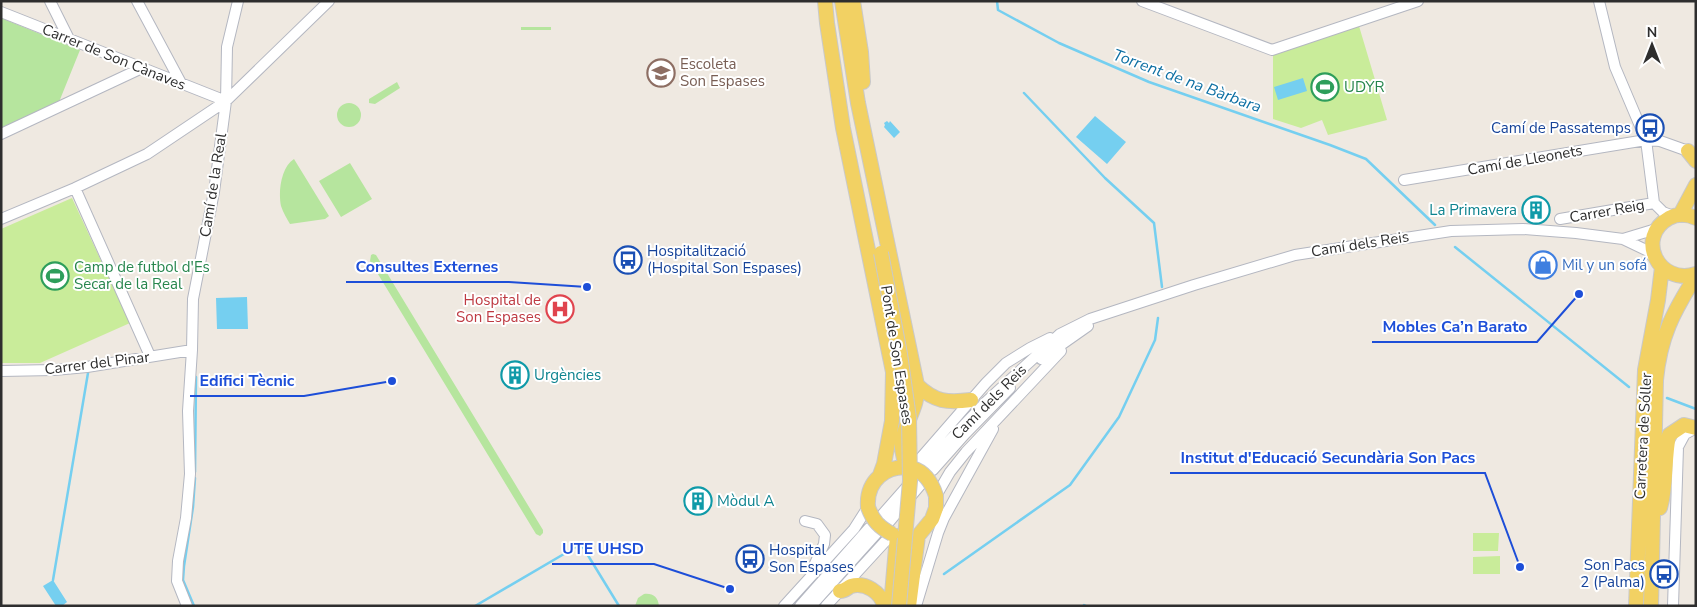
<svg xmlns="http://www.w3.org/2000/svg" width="1697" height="607" viewBox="0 0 1697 607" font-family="'Nunito Sans',sans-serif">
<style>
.green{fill:#b6e59e}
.pitch{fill:#c9ec9a}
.water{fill:#75cff0}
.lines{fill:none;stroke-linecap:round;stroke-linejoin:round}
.stream{stroke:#75cff0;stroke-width:2.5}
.minor-casing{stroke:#b4b7c1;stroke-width:12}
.major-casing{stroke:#c9c9c9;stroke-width:16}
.minor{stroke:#fff;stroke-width:10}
.major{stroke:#f2d163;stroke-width:14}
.major-bridge-casing{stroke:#c9c9c9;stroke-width:16;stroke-linecap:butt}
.major-bridge{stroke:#f2d163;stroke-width:14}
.labels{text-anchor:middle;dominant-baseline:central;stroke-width:4;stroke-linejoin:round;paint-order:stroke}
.street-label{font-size:15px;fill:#2e2e2e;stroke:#fff}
.education-label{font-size:15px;fill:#785e54;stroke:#fff;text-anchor:start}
.leisure-label{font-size:15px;fill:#27864d;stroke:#fff;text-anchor:start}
.transit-label{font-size:15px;fill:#164399;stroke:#fff;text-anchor:end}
.culture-label{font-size:15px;fill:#0d838f;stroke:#fff;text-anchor:start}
.shop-label{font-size:15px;fill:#366cbe;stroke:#fff;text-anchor:start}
.health-label{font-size:15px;fill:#be3a42;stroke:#fff;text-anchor:end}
.water-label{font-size:16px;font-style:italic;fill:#0d6fa3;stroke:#fff}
.leader{fill:none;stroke:#1d4ed8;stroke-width:2}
.callout-dot{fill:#1d4ed8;stroke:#fff;stroke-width:2}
.callout-label{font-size:16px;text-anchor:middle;font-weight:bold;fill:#1d4ed8;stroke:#fff;stroke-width:4;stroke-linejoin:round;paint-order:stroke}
</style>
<rect width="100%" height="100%" fill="#efe9e1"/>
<path class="green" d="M1 18 80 50 59 102 1 128Z
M521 27H551V30H521Z
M397 82 400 88 375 104 369 103V99Z
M337 115a12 12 0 1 1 24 0a12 12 0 1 1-24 0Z
M294 159 329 216 325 219 290 224C287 219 283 212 281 206 278 192 281 167 294 159Z
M350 163 372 199 341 217 319 181Z
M373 254 376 255 543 530V533L540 536 536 534 370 261 371 255Z
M644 594C653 593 658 597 659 606H635L638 598Z"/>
<path class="pitch" d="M1359 26 1387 120 1328 135 1322 120 1301 128 1273 119V54Z
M72 198 130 323 40 363H1V229Z
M1473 533H1499L1498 551H1473Z
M1500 556V574H1473V557Z"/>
<path class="water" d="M1303 78 1307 91 1278 100 1274 87Z
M1095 116 1126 142 1107 164 1076 137Z
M887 121 889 123 890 121 900 132 894 138 884 127 885 125 884 123Z
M247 297 248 329H217L216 298Z
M53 580 67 602 62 606H56L43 586Z"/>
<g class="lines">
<path class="stream" d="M997 1 998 10 1059 43 1149 82 1330 145 1366 159 1435 225
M1024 93 1105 178 1154 223 1162 287
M1455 247 1629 387
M1667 398 1696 409
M195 472 196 377
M944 574 1070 485 1119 417 1155 340 1158 318
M53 580 88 373
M1084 605 1086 606
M194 606 183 580 184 566 193 507 195 478
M475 606 581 544 619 606"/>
<g class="minor-casing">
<path id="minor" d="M50 1 69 39
M137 1 181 83
M1142 1 1272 50 1418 1
M1599 1 1615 67 1646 140 1654 203 1663 212 1673 216
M1 12 226 101
M1 134 142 68
M1404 180 1646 140 1660 141 1688 151
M75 188 150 356
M1 219 75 188 147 154 226 101 329 1
M1560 219 1654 203
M1623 239 1656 229
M1041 359 1088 326
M1 371 54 370 87 367 192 350
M926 465 987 401 1060 334 1090 319 1194 285 1295 255 1451 231 1523 229 1576 233 1623 239 1648 251 1655 259
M912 468 986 383 1006 363 1030 348 1050 338
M933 470 965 434 1010 388
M936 496 950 472 966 452 1061 351
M881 516 911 482
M805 521 817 524 825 535 824 544 812 570
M889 522 922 483
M187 606 177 581 178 561 186 518 190 474 188 411 192 350 193 299 214 192 226 101 227 47 238 1
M784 606 854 529 868 507
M800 606 869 528
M811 606 876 534
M826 606 892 534
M916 606 938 533 944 518 993 429
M1673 606 1678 447 1685 434 1696 428"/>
</g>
<g class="major-casing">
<path id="major" d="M825 1 827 23 843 128 893 372 892 421 884 464 880 475
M842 1 858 103 917 385C919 407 905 421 902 442 901 450 904 459 906 466
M853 1 861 52 863 82
M1688 151 1696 161
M1680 215 1696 185
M1696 218C1687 214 1677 214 1669 218 1635 237 1658 286 1696 274
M917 385C935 402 947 403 971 400
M868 507C866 481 886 464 912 468
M1660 508C1667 485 1664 459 1669 435L1684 425 1696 428
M840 591C845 591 847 588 851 586 865 582 881 592 884 606
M891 606 897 536
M909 606 918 536 932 519 936 508V496
M1636 606 1645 370 1658 300 1662 267
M1651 606 1656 380C1660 337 1673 312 1696 276"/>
</g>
<use href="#minor" class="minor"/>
<use href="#major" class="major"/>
<g class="major-bridge-casing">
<path id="major-bridge" d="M881 253 900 354 909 418 910 481 899 606
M912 468C925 472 932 483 936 496
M868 507C873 521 879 527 892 534"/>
</g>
<use href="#major-bridge" class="major-bridge"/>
</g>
<defs>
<g id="school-ring" transform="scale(1.4375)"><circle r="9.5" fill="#fff" stroke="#8d6e63" stroke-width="1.5"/><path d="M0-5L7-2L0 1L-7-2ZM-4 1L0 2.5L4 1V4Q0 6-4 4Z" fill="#8d6e63"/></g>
<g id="stadium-ring" transform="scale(1.4375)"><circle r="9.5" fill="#fff" stroke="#2e9e5b" stroke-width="1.5"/><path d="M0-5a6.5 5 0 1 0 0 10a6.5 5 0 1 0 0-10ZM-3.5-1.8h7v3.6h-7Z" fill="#2e9e5b"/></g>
<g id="bus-ring" transform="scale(1.4375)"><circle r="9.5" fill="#fff" stroke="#1a4fb4" stroke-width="1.5"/><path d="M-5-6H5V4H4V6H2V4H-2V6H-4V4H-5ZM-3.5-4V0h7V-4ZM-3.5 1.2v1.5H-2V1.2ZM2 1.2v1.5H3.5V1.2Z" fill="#1a4fb4"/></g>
<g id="building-ring" transform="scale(1.4375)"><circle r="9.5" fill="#fff" stroke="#0f9aa8" stroke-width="1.5"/><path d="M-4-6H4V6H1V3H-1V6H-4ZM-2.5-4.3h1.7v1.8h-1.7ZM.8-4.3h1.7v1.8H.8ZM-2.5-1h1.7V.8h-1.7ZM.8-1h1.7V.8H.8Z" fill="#0f9aa8"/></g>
<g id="shop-ring" transform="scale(1.4375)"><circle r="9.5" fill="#fff" stroke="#3f7fe0" stroke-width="1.5"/><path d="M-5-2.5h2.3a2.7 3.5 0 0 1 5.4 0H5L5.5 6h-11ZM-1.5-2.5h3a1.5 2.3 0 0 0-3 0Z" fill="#3f7fe0"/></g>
<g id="hospital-ring" transform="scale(1.4375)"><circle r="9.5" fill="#fff" stroke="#e0444e" stroke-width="1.5"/><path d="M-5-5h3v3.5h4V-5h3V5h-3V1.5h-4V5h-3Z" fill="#e0444e"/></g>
</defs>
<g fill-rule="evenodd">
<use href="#school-ring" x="661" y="73"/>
<use href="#stadium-ring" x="1325" y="87"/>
<use href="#bus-ring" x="1650" y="128"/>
<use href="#building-ring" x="1536" y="210"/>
<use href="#bus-ring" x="628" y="260"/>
<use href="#shop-ring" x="1543" y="265"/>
<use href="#stadium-ring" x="55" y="276"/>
<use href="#hospital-ring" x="560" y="309"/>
<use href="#building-ring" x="515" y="375"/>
<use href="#building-ring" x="698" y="501"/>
<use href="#bus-ring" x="750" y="559"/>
<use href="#bus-ring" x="1664" y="574"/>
</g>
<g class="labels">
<g class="street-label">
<text transform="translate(114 57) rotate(22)">Carrer de Son Cànaves</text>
<text transform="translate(1525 160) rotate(-10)">Camí de Lleonets</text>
<text transform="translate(213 185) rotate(-81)">Camí de la Real</text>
<text transform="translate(1607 211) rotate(-10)">Carrer Reig</text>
<text transform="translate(1360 244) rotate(-9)">Camí dels Reis</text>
<text transform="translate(897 355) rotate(81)">Pont de Son Espases</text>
<text transform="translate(97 363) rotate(-7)">Carrer del Pinar</text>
<text transform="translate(989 402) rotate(-45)">Camí dels Reis</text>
<text transform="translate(1643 436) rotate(-87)">Carretera de Sóller</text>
</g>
<g class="education-label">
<text x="680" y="64">Escoleta<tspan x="680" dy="17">Son Espases</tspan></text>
</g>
<g class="leisure-label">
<text x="1344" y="87">UDYR</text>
<text x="74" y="267">Camp de futbol d'Es<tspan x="74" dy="17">Secar de la Real</tspan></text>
</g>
<g class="transit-label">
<text x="1631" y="128">Camí de Passatemps</text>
<text x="647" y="251" text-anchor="start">Hospitalització<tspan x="647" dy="17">(Hospital Son Espases)</tspan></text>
<text x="769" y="550" text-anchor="start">Hospital<tspan x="769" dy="17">Son Espases</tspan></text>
<text x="1645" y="565">Son Pacs<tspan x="1645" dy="17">2 (Palma)</tspan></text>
</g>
<g class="culture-label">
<text x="1517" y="210" text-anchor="end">La Primavera</text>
<text x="534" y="375">Urgències</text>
<text x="717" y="501">Mòdul A</text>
</g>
<g class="shop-label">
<text x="1562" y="265">Mil y un sofá</text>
</g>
<g class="health-label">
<text x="541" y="300">Hospital de<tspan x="541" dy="17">Son Espases</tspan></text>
</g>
<g class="water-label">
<text transform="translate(1187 81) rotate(20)">Torrent de na Bàrbara</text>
</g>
</g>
<path class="leader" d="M587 287L509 282H346M1579 294L1537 342H1372M392 381L304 396H190M1520 567L1485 473H1170M730 589L654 564H552"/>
<g class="callout-dot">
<circle cx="587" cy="287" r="5"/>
<circle cx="1579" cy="294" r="5"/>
<circle cx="392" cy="381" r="5"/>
<circle cx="1520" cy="567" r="5"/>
<circle cx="730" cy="589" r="5"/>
</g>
<g class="callout-label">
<text x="427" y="272">Consultes Externes</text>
<text x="1455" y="332">Mobles Ca’n Barato</text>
<text x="247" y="386">Edifici Tècnic</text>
<text x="1328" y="463">Institut d'Educació Secundària Son Pacs</text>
<text x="603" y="554">UTE UHSD</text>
</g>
<rect width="1697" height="607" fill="none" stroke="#2e2e2e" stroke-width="5"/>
<g transform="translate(1652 45)" stroke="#ffffff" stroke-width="4" paint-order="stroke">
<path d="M0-4L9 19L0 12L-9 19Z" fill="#2e2e2e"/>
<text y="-8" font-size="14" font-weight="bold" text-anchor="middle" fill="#2e2e2e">N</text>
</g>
</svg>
